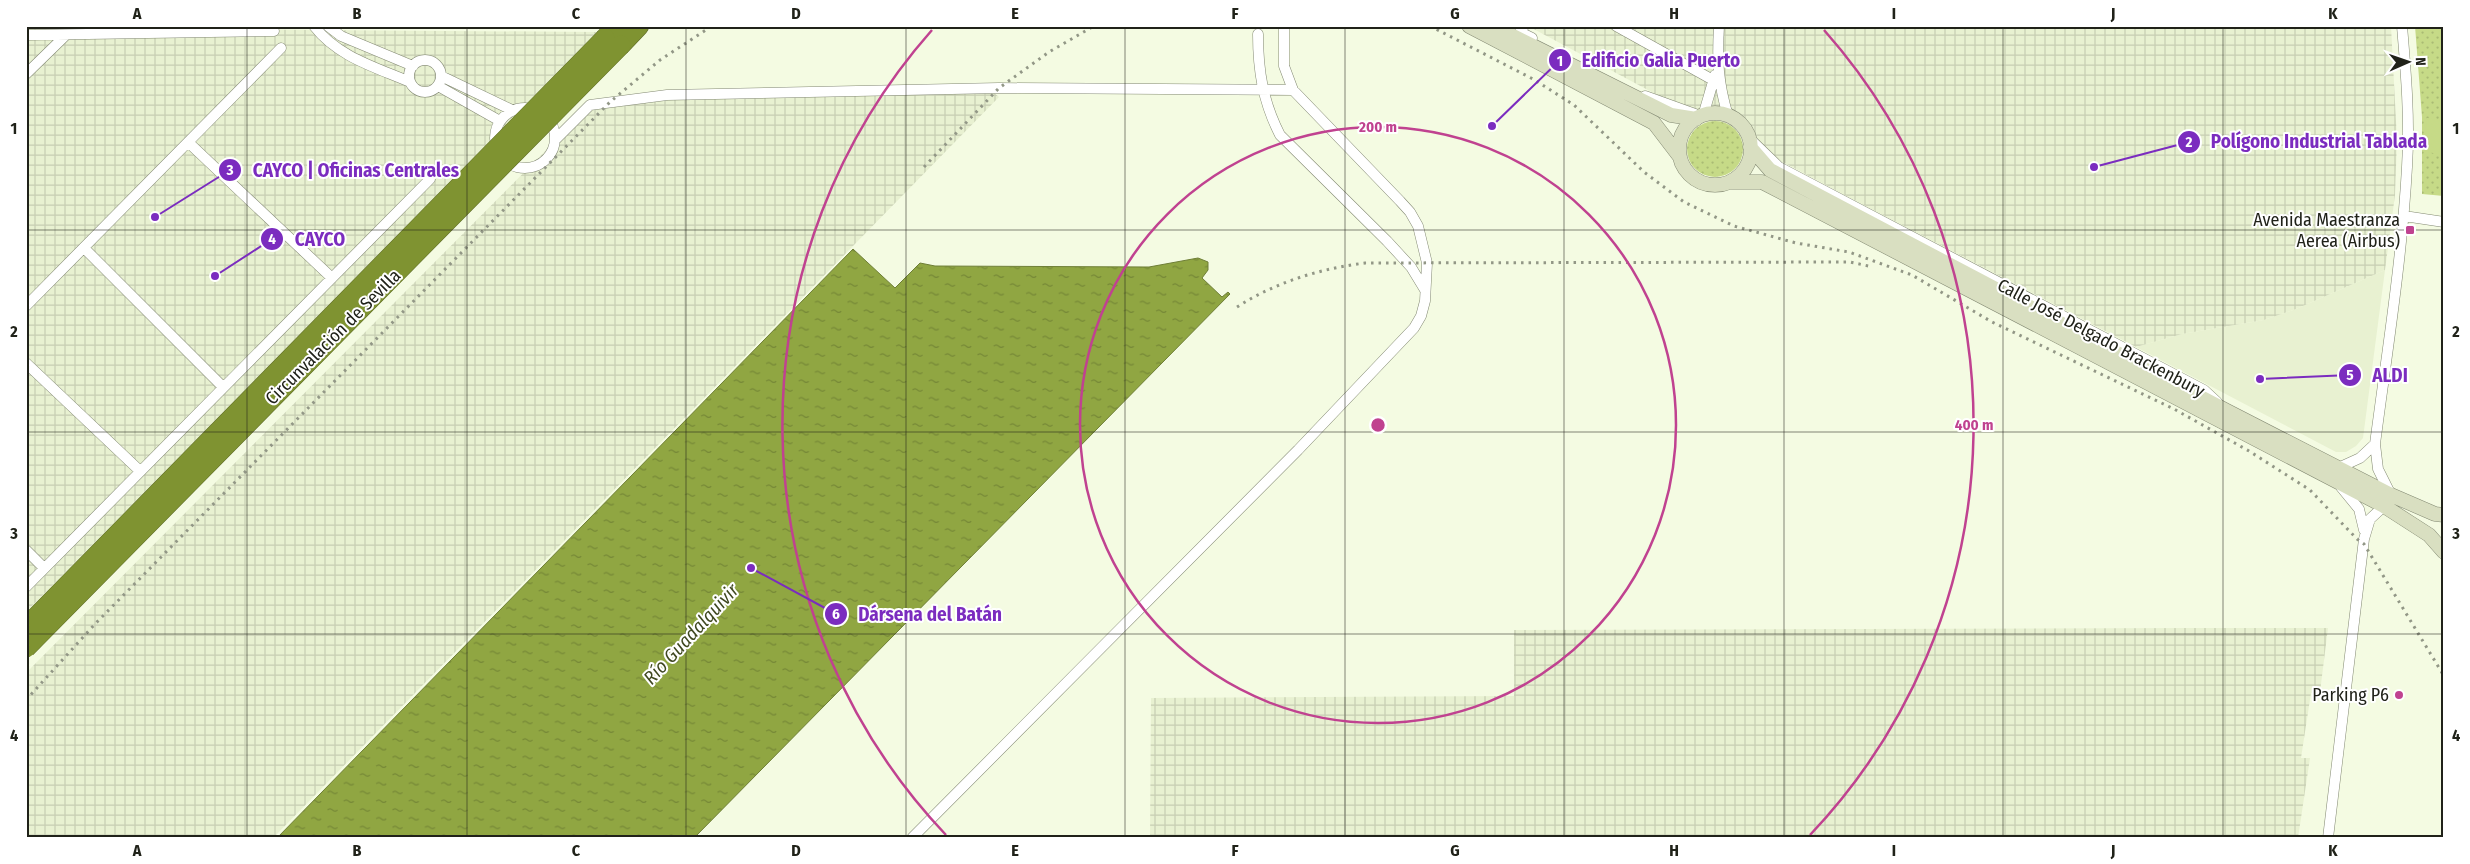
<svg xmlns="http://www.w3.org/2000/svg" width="2470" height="864" viewBox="0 0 2470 864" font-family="'Fira Sans Condensed',sans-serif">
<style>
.built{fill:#e8f1d1}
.industrial{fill:url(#industrial-grid)}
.grass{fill:url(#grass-dots)}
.pitch{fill:#c6da87}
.water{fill:url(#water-ripples);stroke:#6e7e36}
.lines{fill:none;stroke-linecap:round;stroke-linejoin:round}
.minor-casing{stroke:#838973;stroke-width:11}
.secondary-casing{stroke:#838973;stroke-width:15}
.motorway-casing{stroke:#5e6b29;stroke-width:20}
.minor{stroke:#fff;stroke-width:10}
.secondary{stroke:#d9dfc1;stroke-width:14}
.motorway{stroke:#7f9331;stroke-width:19}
.rail{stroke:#929786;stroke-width:3;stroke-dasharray:2.5 5;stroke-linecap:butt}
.motorway-bridge-casing{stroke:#5e6b29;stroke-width:20;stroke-linecap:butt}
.motorway-bridge{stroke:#7f9331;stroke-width:19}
.grid{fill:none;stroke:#202219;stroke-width:1;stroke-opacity:0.55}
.ring{fill:none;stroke:#c04290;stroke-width:2.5}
.poi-dot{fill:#c04290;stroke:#fff;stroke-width:2}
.labels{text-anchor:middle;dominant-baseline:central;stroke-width:4;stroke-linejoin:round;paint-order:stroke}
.poi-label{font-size:18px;fill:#202219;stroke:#fff;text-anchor:end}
.street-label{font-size:18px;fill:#202219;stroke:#fff}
.water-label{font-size:19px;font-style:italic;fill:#3f4820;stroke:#fff}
.centre{fill:#c04290;stroke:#fff;stroke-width:2.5}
.ring-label{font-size:15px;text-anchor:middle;font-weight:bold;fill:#c04290;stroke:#fff;stroke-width:4;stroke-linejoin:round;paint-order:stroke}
.leader{fill:none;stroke:#7b2cbf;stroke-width:2}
.callout-dot{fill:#7b2cbf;stroke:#fff;stroke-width:2}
.mark-label{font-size:15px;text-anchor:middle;font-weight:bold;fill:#fff}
.callout-label{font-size:19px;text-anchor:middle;font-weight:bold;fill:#7b2cbf;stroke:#fff;stroke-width:4;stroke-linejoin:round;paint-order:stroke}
.neatline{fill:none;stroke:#202219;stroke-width:2}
.grid-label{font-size:16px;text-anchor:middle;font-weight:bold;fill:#202219}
</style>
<defs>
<pattern id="industrial-grid" width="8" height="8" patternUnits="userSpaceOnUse" patternTransform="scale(1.25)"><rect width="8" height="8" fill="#e8f1d1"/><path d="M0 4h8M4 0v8" fill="none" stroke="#c7ceb3"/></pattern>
<pattern id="grass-dots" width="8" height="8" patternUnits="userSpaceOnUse" patternTransform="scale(1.25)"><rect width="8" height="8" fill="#c6da87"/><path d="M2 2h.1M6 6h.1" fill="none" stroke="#aabb74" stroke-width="1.8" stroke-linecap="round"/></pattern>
<pattern id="water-ripples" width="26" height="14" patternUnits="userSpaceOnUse" patternTransform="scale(1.25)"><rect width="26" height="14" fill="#90a642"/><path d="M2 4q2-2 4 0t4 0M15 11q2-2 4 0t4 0" fill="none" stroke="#758736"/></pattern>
</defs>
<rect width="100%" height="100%" fill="#f4fbe2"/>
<path class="built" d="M2385 270 2363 438 2356 446 2346 452H2336L2136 347 2182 334 2264 320 2296 309Z"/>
<path class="industrial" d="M1528 26H2391L2397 140 2395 195 2385 270 2296 309 2264 320 2182 334 2136 347 1841 193Z
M26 28 598 32 26 612Z
M993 92 999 97 273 838H26V673L587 109 664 99Z
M2187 628H2328L2320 692 2311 693 2301 758H2310L2298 838H1150L1151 698 1514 696V630Z"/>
<path class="grass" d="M2415 26H2444V196L2422 194V117Z
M1687 149a28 28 0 1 1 56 0a28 28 0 1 1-56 0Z"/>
<path class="pitch" d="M2427 118 2444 121V155L2422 151Z"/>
<path class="water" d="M853 249 895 288 920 263 935 266 1149 267 1198 258 1208 262V270L1202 278 1222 297 1228 292 1230 294 694 838H277Z"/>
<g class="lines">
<g class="minor-casing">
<path id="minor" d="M314 26C338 57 375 67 410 82
M328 26 341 36 413 66
M1524 26 1520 32 1532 38
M1616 26 1713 80
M1719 26C1717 61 1718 82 1728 116
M1258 34C1258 71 1263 102 1280 135L1387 241 1411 267 1425 290
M26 35 274 31
M409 76a16 16 0 1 1 32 0a16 16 0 1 1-32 0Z
M26 74 66 35
M441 76 512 110
M438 86 500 121
M1645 96 1695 114
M495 138a30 30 0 1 1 60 0a30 30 0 1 1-60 0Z
M1703 116 1715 75
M1748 137 1779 167 2204 390 2217 402
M555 140 590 105 667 95 999 88 1293 90
M189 143 332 278
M2404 216 2444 222
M84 248 223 387
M26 306 281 48
M26 363 140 471
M2338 468 2360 458 2375 444
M2341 487 2359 509 2364 530
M2391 495 2378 469 2375 444C2387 352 2402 259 2407 167 2410 120 2406 73 2402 26
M26 550 44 568
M26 587 430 179
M912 838 1298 450 1414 328 1421 316 1425 301 1427 263 1418 226 1410 212 1400 201 1293 90 1284 66V26
M2328 838 2364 539 2370 519 2384 506"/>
</g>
<g class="secondary-casing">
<path id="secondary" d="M1469 26 1654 123 1680 157
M1493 26 1671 115 1696 119
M1679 149a36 36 0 1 1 72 0a36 36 0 1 1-72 0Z
M1750 147 1770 170 2225 410 2391 495 2435 514 2444 515
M1730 182H1762L2384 506 2429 535 2444 552"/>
</g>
<g class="motorway-casing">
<path id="motorway" d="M605 38 616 26
M621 45 639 26"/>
</g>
<use href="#minor" class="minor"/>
<use href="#secondary" class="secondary"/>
<use href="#motorway" class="motorway"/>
<path class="rail" d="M1430 26 1533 79 1574 105 1644 172 1684 202 1734 226 1796 243 1849 252 1912 275 1992 322 2174 409 2249 451 2310 490 2357 539 2364 544 2444 676
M924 167 999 88 1049 52 1094 26
M1237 307C1276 282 1319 269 1365 263L1850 262 1873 267
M26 700 95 624 610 102 660 60 712 26"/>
<g class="motorway-bridge-casing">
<path id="motorway-bridge" d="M26 627 605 38
M26 648 621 45"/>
</g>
<use href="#motorway-bridge" class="motorway-bridge"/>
</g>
<path class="grid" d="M247 26V838M467 26V838M686 26V838M906 26V838M1125 26V838M1345 26V838M1564 26V838M1784 26V838M2003 26V838M2223 26V838M26 230H2444M26 432H2444M26 634H2444"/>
<g class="ring">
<circle cx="1378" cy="425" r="298"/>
<path d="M946 835A596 596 0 0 1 932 30M1824 30A596 596 0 0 1 1810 835"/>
</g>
<g class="poi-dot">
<rect x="2405" y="225" width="10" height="10" rx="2.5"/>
<circle cx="2399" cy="695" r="5"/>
</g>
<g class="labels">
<g class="poi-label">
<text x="2400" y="220">Avenida Maestranza<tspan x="2400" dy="21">Aerea (Airbus)</tspan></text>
<text x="2389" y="695">Parking P6</text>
</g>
<g class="street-label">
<text transform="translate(333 337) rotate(-45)">Circunvalación de Sevilla</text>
<text transform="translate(2101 338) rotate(28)">Calle José Delgado Brackenbury</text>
</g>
<g class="water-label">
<text transform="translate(691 634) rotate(-47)">Río Guadalquivir</text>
</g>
</g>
<circle cx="1378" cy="425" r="8" class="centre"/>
<g class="ring-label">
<text x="1378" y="132">200 m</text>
<text x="1974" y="430">400 m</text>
</g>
<path class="leader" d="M1492 126L1560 60M2094 167L2189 142M155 217L230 170M215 276L272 239M2260 379L2350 375M751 568L836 614"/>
<g class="callout-dot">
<circle cx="1492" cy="126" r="5"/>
<circle cx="2094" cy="167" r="5"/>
<circle cx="155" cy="217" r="5"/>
<circle cx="215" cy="276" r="5"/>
<circle cx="2260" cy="379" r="5"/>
<circle cx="751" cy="568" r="5"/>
<circle cx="1560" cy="60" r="12"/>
<circle cx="2189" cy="142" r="12"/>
<circle cx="230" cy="170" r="12"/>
<circle cx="272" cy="239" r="12"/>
<circle cx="2350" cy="375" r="12"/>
<circle cx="836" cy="614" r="12"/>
</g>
<g class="mark-label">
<text x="1560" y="66">1</text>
<text x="2189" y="147">2</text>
<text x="230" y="175">3</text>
<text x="272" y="244">4</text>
<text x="2350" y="380">5</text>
<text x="836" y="619">6</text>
</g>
<g class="callout-label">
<text x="1661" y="67">Edificio Galia Puerto</text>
<text x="2319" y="148">Polígono Industrial Tablada</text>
<text x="356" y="177">CAYCO | Oficinas Centrales</text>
<text x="320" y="246">CAYCO</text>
<text x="2390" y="382">ALDI</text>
<text x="930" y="621">Dársena del Batán</text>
</g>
<rect width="2470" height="864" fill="none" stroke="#ffffff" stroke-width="55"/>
<g transform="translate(2408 62) rotate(88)" stroke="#ffffff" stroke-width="4" paint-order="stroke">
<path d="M0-4L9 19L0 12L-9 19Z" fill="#202219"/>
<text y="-8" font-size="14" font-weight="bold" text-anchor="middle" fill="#202219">N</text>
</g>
<rect x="28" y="28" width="2414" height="808" class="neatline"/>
<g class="grid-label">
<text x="137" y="19">A</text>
<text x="357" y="19">B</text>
<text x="576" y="19">C</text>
<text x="796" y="19">D</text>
<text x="1015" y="19">E</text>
<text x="1235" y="19">F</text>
<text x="1455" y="19">G</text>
<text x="1674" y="19">H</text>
<text x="1894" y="19">I</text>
<text x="2113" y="19">J</text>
<text x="2333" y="19">K</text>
<text x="14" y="134">1</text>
<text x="2456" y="134">1</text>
<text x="14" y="337">2</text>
<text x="2456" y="337">2</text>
<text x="14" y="539">3</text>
<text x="2456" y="539">3</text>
<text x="14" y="741">4</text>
<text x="2456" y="741">4</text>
<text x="137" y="856">A</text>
<text x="357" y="856">B</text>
<text x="576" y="856">C</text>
<text x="796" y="856">D</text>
<text x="1015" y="856">E</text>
<text x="1235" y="856">F</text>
<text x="1455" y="856">G</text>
<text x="1674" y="856">H</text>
<text x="1894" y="856">I</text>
<text x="2113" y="856">J</text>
<text x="2333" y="856">K</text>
</g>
</svg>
